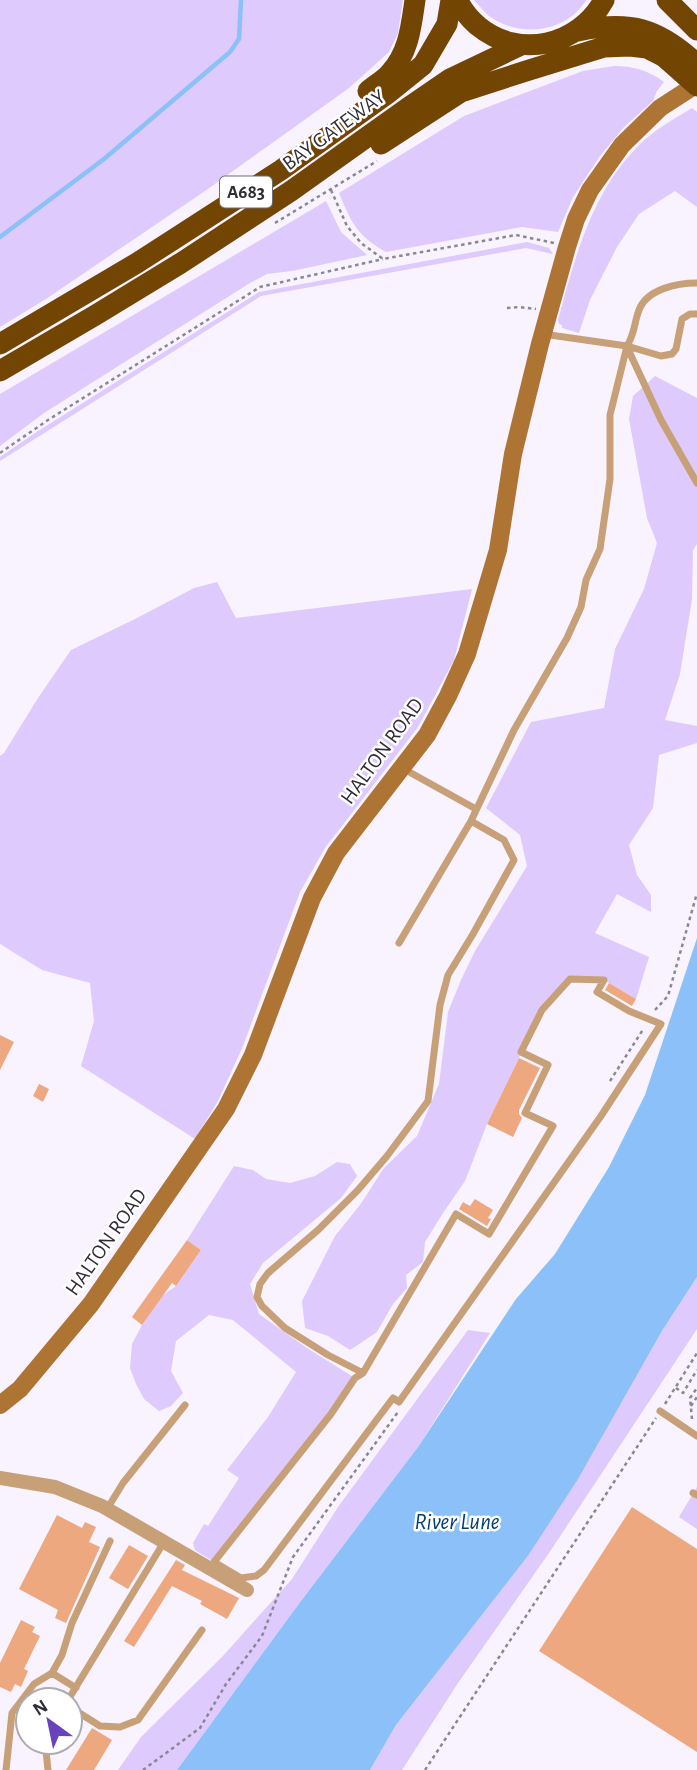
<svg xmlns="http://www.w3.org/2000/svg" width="697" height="1770" viewBox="0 0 697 1770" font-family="'Alegreya Sans',sans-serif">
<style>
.green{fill:#decafc}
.water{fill:#8cc0f9}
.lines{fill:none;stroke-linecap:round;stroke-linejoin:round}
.stream{stroke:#8cc0f9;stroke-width:4.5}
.building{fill:#eda880}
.path{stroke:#8b8792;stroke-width:2.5;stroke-dasharray:3.5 3.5;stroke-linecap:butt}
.lane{stroke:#c7a078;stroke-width:7}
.street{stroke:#c7a078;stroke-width:14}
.secondary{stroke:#ad7433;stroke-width:18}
.highway{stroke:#734502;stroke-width:21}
.highway-bridge{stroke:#734502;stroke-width:21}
.labels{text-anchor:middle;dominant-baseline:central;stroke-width:5;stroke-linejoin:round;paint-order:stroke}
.shield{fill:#fff;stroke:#6f6c74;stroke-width:2}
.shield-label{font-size:19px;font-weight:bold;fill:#312d38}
.street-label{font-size:21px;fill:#312d38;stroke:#fff}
.water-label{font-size:23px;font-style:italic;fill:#053e71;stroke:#fff}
</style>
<rect width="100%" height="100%" fill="#f8f3ff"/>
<path class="green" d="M0 0H403L398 33 389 52 349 88 205 191 46 299 0 327Z
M474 0H587C582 5 578 12 572 16 548 34 514 34 489 16 484 12 479 5 474 0Z
M614 66C633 66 648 70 664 82L657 91 653 101 624 127 600 156 573 197 558 232 522 227 386 252C357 236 351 222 339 193L464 116 583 71Z
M692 108 697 112V207L675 191 639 214 617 247 590 300 579 333 562 328V325L559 324 558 320C575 257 592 192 639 145 654 130 674 119 692 108Z
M326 201 341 232 367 255 292 271 267 274 250 283 44 413 0 446V394Z
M527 242 549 248 553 254 526 248 261 296 0 461V457L35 433 259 292Z
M655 376 697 398V544L693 550 692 599 680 674 665 720 697 726V743L659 755 653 808 629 845 637 875 651 895V912L617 894 595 933 649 957 636 999 604 980 570 979 542 1010 487 1124 465 1181 443 1213 425 1242 423 1262 406 1275 407 1288 393 1304 377 1332 350 1350 328 1336 305 1328 302 1301 335 1236 360 1205 384 1168 417 1136 439 1084 448 1012 461 980 475 951 527 866 520 835 486 808 531 722 604 708 615 649 644 589 657 543 647 518 629 419 633 396Z
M217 582 236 618 472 589 454 660 418 727 325 848 300 892 243 1046 218 1101 195 1139 81 1066 94 1021 90 983 42 970 0 944V756L4 753 38 698 71 650 135 619 194 588Z
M337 1162 350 1164 357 1176 341 1198 263 1263 250 1284 259 1314 307 1348 355 1378 214 1562 195 1550 193 1543 204 1524 208 1526 239 1478 227 1470 268 1417 296 1372 233 1320 209 1315 176 1341 171 1371 183 1393 171 1406 159 1411 144 1399 136 1384 130 1368 132 1344 142 1325 163 1295 176 1286 201 1250 187 1240 234 1166 253 1170 266 1179 290 1183 315 1176Z
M697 1277V1329L549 1553 458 1683 402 1770H370L396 1725 528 1556 578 1478 662 1331Z
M468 1330 490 1333 418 1447 301 1601 177 1770H118L141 1737 222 1657 292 1579 338 1507Z
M697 1487V1529L679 1517Z"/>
<path class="water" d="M697 938V1277L662 1331 578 1479 528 1556 396 1725 370 1770H177L301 1601 418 1447 516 1299 555 1254 609 1167 645 1095Z"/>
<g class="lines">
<path class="stream" d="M0 237 104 159 230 52 239 39 241 0"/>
</g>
<path class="building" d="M609 983 636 999 632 1006 605 990Z
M0 1035 14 1042 0 1070Z
M519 1058 540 1068 519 1110V1114L522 1118 513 1137 487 1124Z
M39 1084 49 1089 43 1102 33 1096Z
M475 1199 493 1210 488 1218 491 1219 487 1226 459 1209 463 1202 470 1206Z
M187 1240 201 1250 176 1286 172 1283 142 1325 132 1317Z
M632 1507 697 1549V1752L539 1651Z
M57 1515 82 1528 85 1522 96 1527 89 1542 100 1547 66 1623 55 1618 58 1610 19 1589Z
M129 1545 148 1556 128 1589 109 1578Z
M176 1560 185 1565 182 1570 239 1598 227 1619 200 1604 202 1601 172 1586 134 1647 124 1641Z
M21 1620 35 1627 32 1632 40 1636 24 1669 28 1671 21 1687 15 1684 11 1692 0 1687V1663Z
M92 1728 112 1740 94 1770H66Z"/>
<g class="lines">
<path class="path" d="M331 190 347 226 361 243 383 259 516 235 554 243
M275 223 377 161
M507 308 519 307 536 309
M0 453 48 420 260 287 383 259
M655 1010 668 996 697 893
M610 1081 644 1028
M676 1388 683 1393 697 1370
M665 1404 697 1353
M691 1406 697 1397
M692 1419 690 1398 697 1388
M143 1770 200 1728 226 1684 262 1636 293 1557 398 1412
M425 1770 656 1418"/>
<path class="lane" d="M627 346C635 333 634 323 639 310 647 289 677 283 697 283
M627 346 661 356 672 354 676 349 682 319 690 314H697
M627 347 661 420 697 483
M402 768 476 809
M399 943 471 821
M570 979 604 980 597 992 629 1011 661 1024 601 1116 399 1402 393 1398 264 1570 256 1576 241 1578 214 1562 331 1414 355 1378 363 1373 456 1214 489 1234 553 1126 525 1113 548 1065 521 1052 542 1010Z
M363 1373 328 1355 285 1328 262 1306 257 1297 260 1284 268 1273 318 1230 358 1190 387 1156 428 1101 440 1005 448 975 473 934 514 860 504 840 471 821 514 730 567 638 581 607 586 580 600 549 610 479V415L627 346 543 334
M660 1411 697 1436
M693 1493 697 1495
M107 1509 123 1483 185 1405
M52 1673 62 1655 72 1623 110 1541
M68 1700 164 1542
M70 1707 100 1726 120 1727 138 1720 202 1630
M6 1770 12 1713 34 1684 52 1673 76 1688
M48 1770 46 1751 48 1742"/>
<path class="street" d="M0 1478 55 1487 102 1506 247 1590"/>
<path class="secondary" d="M0 1405 20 1389 91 1304 226 1109 253 1055 312 898 336 853 427 735 448 696 467 654 498 550 513 454 540 344 567 247 576 219 590 190 622 145 660 108 697 84"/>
<path class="highway" d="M458 0C462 10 470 19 478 26 519 60 579 46 604 0
M667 0 697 30
M578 31C630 20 658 28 697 64
M368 91C375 85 384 80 390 73 409 52 411 27 415 0
M381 144 461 92 526 71 604 47 630 46 647 48 663 56
M0 344 137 263 281 170 387 94 423 65 447 24 451 0
M0 371 94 316 181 263 291 191 409 107 450 79 521 45"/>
<path class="highway-bridge" d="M663 56 697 86"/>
</g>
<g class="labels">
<rect class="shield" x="220" y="176.5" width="52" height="31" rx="5"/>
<g class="shield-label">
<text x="246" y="192">A683</text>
</g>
<g class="street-label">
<text transform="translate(334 130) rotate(-36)">BAY GATEWAY</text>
<text transform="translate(382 751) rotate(-54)">HALTON ROAD</text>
<text transform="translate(106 1242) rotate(-55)">HALTON ROAD</text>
</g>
<g class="water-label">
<text x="457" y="1522">River Lune</text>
</g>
</g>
<g transform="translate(49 1721) rotate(327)"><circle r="33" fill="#ffffff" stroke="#adabaf" stroke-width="2"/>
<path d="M0-5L12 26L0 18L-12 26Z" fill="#6943bc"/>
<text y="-10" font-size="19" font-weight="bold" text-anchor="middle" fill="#312d38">N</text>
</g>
</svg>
